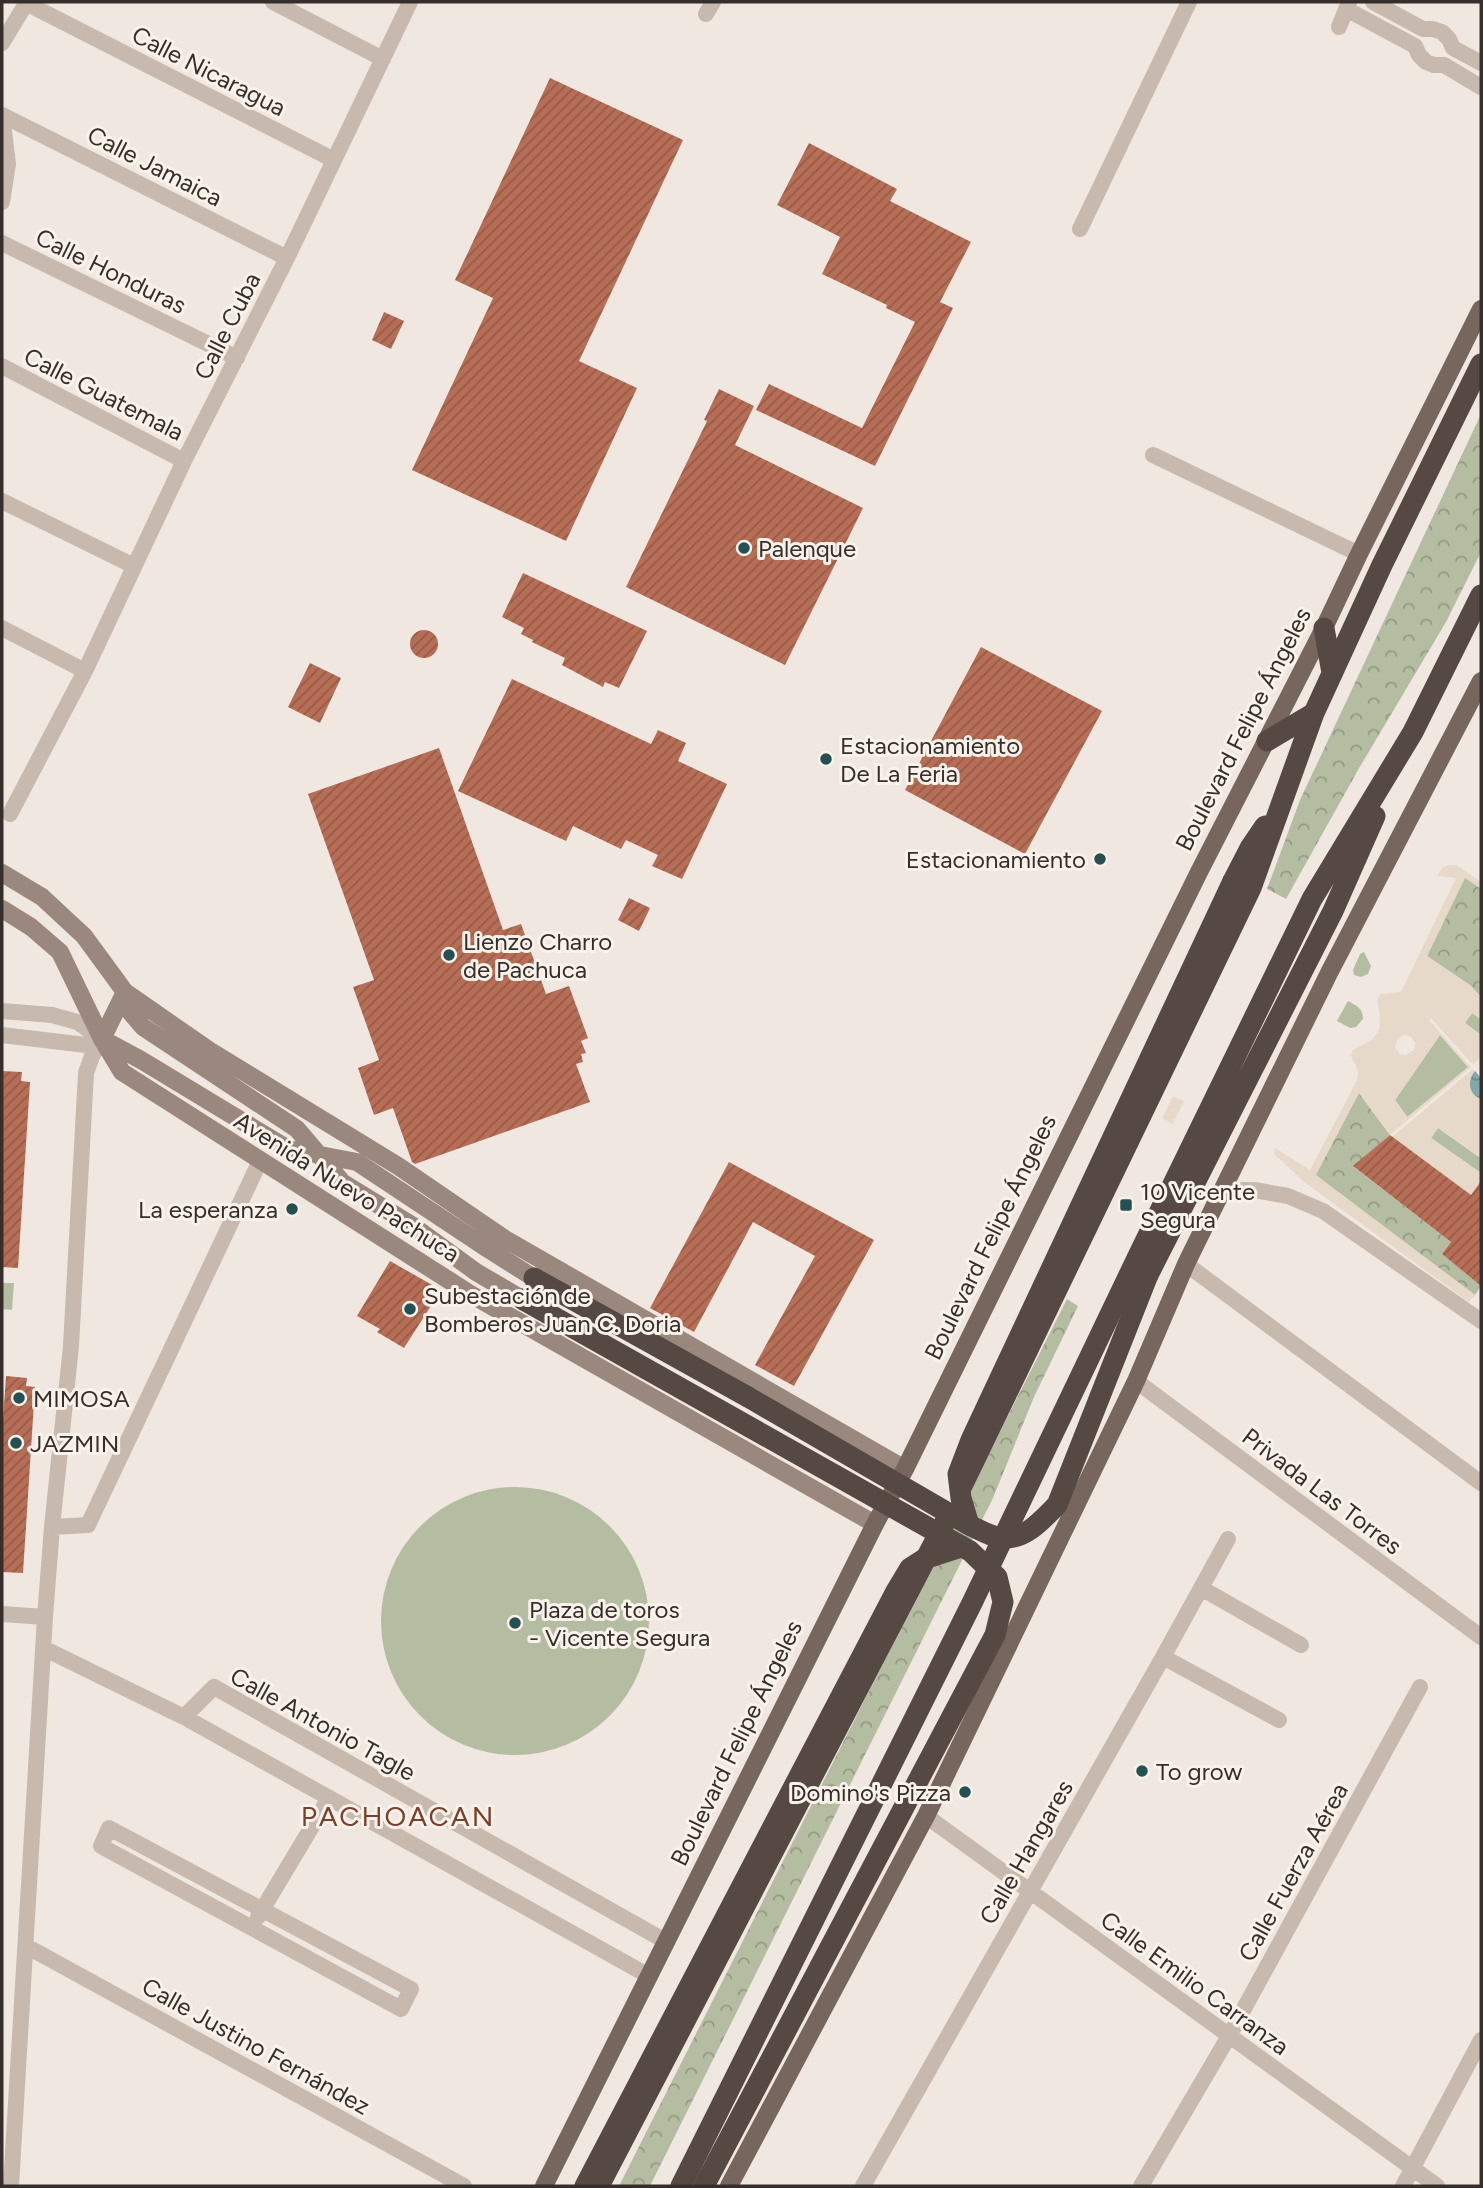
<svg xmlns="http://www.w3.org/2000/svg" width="1483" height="2188" viewBox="0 0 1483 2188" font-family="Figtree,sans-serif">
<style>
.forest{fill:url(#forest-crowns)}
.garden{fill:#b4bda1}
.plaza{fill:#e6d9c9;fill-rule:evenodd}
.water{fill:url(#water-waves)}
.building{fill:url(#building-hatch)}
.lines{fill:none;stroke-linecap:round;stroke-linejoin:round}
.street{stroke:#c7b9ad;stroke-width:16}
.secondary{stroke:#9a887e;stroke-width:18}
.primary{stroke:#76665e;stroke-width:18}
.highway{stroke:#564943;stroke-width:21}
.highway-bridge{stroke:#564943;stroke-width:21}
.poi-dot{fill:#255053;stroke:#f8f2eb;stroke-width:2.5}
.labels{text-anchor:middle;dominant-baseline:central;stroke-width:6;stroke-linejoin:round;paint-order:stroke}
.street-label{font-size:24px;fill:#362e2a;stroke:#f8f2eb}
.poi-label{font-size:24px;fill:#362e2a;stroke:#f8f2eb;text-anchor:start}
.quarter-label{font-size:28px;letter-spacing:2px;fill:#7b402d;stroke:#f8f2eb}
</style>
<defs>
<pattern id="forest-crowns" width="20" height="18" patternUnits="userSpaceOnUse" patternTransform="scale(1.75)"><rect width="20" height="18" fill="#b4bda1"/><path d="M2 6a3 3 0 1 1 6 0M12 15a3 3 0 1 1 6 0" fill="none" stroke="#939a83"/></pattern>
<pattern id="water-waves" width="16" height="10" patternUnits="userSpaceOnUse" patternTransform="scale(1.75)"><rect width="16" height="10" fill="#82a8aa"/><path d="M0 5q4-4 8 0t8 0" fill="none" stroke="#6b898b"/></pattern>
<pattern id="building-hatch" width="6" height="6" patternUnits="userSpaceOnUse" patternTransform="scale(1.75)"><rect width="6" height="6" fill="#b76e56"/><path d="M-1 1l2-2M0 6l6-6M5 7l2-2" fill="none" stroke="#965b47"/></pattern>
</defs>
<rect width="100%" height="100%" fill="#f0e8e0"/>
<path class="forest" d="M1481 414V552L1446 622 1358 770 1286 899 1267 889 1300 800Z
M1465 877 1481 888V997L1471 986 1427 956Z
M1359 1093 1390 1135 1354 1167 1451 1242 1442 1254 1481 1286 1475 1295 1315 1175Z
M1067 1299 1078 1306 1034 1397 993 1498 650 2186H619Z"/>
<path class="garden" d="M1364 952 1371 966 1368 974 1361 977 1354 975 1353 970 1360 954Z
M1348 1001C1357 1006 1363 1008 1363 1019L1356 1027 1350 1028 1337 1021Z
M1472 1013 1481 1019V1035L1465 1023Z
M1440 1035 1468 1067 1408 1118 1395 1100Z
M1438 1128 1479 1157 1481 1154V1173L1431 1138Z
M2 1283H14L12 1310 2 1309Z
M381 1621a134 134 0 1 1 268 0a134 134 0 1 1-268 0Z"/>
<path class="plaza" d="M1449 865H1456L1481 882V889L1465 878 1427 956 1471 986 1481 997V1019L1472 1013 1465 1023 1481 1035V1057L1473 1065 1431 1018 1429 1020 1471 1067 1390 1135 1359 1093 1316 1175 1475 1295 1469 1302 1304 1182 1273 1153 1275 1148 1310 1170 1357 1080 1358 1071 1351 1056 1353 1050 1372 1040 1379 1030 1380 1016 1377 1001 1380 994 1401 992 1456 878 1437 876 1443 867ZM1404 1035 1411 1037 1415 1043 1414 1050 1406 1055 1400 1054 1395 1047 1398 1038ZM1440 1035 1468 1067 1407 1117 1395 1100Z
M1473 1069 1475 1071 1471 1077 1478 1098 1481 1099V1154L1479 1157 1438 1128 1431 1138 1481 1173V1181L1471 1195 1392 1137Z
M1173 1096 1184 1101 1173 1124 1162 1118Z"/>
<path class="water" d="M1475 1071 1481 1078V1099C1468 1094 1467 1081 1475 1071Z"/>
<path class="building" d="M550 78 683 140 579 361 637 388 566 541 412 470 493 298 455 280Z
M809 143 897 189 890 201 971 242 940 302 953 308 875 466 756 410 769 384 862 428 915 322 886 308 887 305 822 274 840 237 777 205Z
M384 312 404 321 391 349 372 340Z
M719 389 754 406 735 445 863 508 785 665 626 587 707 421 704 420Z
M523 573 647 631 619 688 605 682 603 687 562 665 565 658 532 642 533 640 521 634 524 628 502 617Z
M410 644a14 14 0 1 1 28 0a14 14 0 1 1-28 0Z
M981 647 1102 711 1025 854 905 790Z
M310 663 341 678 320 723 288 707Z
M512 679 651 744 658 730 686 743 678 761 727 784 682 879 652 866 658 855 626 840 621 849 573 826 566 841 458 791Z
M439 748 503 930 521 924 546 994 569 986 588 1038 581 1041 586 1053 581 1054 583 1062 576 1064 590 1102 415 1164 412 1162 393 1108 374 1115 358 1068 379 1060 353 987 374 980 308 794Z
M629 898 650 908 639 931 618 920Z
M2 1071 22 1072 21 1081 30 1082 18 1268 2 1267Z
M1390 1135 1471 1195 1481 1181V1286L1442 1254 1451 1242 1353 1166Z
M729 1162 874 1240 794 1386 755 1365 815 1256 753 1222 694 1332 650 1308Z
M390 1261 441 1290 404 1348 377 1332 380 1329 357 1316Z
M6 1376 27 1378 26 1386 35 1387 23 1573 2 1572V1435Z"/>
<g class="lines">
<path class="street" d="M273 2 383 59
M1373 2 1423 29H1433L1442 32 1449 39 1453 48 1481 63
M26 3 334 160
M1346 9 1415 46 1419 55 1426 62 1434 65H1444L1481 87
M706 14 713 2
M1339 27 1349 2
M2 43 27 2
M2 115 287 258
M2 115 8 164 2 202
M1080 229 1189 2
M2 243 237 358
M2 366 184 461
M1153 455 1359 554
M2 501 134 566
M2 628 85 671
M10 814 85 671 184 461 287 258 410 2
M2 1011 52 1015 77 1022 102 1039
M2 1035 86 1045 102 1039
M1222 1190H1254L1288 1196 1323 1211 1481 1321
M1186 1264 1481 1483
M1136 1381 1481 1637
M52 1527 88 1525 260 1161
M1201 1588 1301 1645
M2 1614 45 1617
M43 1648 184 1717 649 1976
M1163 1657 1279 1720
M184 1717 214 1687 667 1942
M926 1816 1437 2186
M109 1828 411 1989 401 2009 101 1846Z
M258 1917 329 1798
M26 1946 464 2186
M11 2186 45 1617 52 1527 71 1346 86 1073 92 1056 102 1039
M863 2186 1163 1657 1228 1539
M1141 2186 1229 2036 1420 1687
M1403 2186 1481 2040"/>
<path class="secondary" d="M2 873 42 897 84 936 125 992 131 1013 143 1027 297 1129 343 1183 413 1226 476 1272 522 1299
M2 909 31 927 60 952 102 1039 122 1072 472 1295 875 1524
M125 992 210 1051 398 1166 505 1239 905 1469
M102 1039 141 1060 288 1149 357 1162 488 1249 534 1278
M102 1039 125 992"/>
<path class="primary" d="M544 2186 875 1524 905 1469 1199 872 1324 628 1359 554 1481 309
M729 2186 926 1816 1136 1381 1186 1264 1329 973 1481 681"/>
<path class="highway" d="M1324 628 1332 673
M1267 741 1314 713
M1233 881 1250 848 1265 826
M1148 1275 1333 911 1375 816
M534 1278 748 1397
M962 1486 1251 888 1314 713 1382 565 1481 364
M599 2186 947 1518
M681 2186 972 1603 1139 1254 1312 899 1413 732 1481 595"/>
<path class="highway-bridge" d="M522 1299 970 1551 997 1577 1003 1602 995 1635 704 2186
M748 1397 969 1525C980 1530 995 1539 1006 1538 1027 1538 1044 1518 1057 1505L1148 1275
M969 1525 961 1498 958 1474 971 1440 1233 881
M585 2186 895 1593 910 1568 924 1559 961 1547"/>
</g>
<g class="poi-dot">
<circle cx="744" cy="548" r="7"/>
<circle cx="826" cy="759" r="7"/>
<circle cx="1100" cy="859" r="7"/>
<circle cx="449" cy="955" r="7"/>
<rect x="1119" y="1198" width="14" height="14" rx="3.5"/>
<circle cx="292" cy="1209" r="7"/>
<circle cx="410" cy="1309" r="7"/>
<circle cx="19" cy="1398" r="7"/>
<circle cx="16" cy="1443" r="7"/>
<circle cx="515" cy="1623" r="7"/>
<circle cx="1142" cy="1771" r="7"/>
<circle cx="965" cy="1792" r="7"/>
</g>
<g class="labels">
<g class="street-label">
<text transform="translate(209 71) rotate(27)">Calle Nicaragua</text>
<text transform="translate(155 166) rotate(27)">Calle Jamaica</text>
<text transform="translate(111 271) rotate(26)">Calle Honduras</text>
<text transform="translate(227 326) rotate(-63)">Calle Cuba</text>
<text transform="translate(104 394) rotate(27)">Calle Guatemala</text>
<text transform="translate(1243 729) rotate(-63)">Boulevard Felipe Ángeles</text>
<text transform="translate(347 1187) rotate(32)">Avenida Nuevo Pachuca</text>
<text transform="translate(990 1237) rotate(-64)">Boulevard Felipe Ángeles</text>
<text transform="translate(1322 1491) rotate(37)">Privada Las Torres</text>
<text transform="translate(323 1724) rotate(29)">Calle Antonio Tagle</text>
<text transform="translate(736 1743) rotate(-64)">Boulevard Felipe Ángeles</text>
<text transform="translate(1026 1852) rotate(-60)">Calle Hangares</text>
<text transform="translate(1293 1872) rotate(-61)">Calle Fuerza Aérea</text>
<text transform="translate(1195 1983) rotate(36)">Calle Emilio Carranza</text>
<text transform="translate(256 2046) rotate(29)">Calle Justino Fernández</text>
</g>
<g class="poi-label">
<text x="758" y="548">Palenque</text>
<text x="840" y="745">Estacionamiento<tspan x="840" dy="28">De La Feria</tspan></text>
<text x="1086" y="859" text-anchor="end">Estacionamiento</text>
<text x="463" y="941">Lienzo Charro<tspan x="463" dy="28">de Pachuca</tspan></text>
<text x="1140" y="1191">10 Vicente<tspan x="1140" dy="28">Segura</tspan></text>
<text x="278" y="1209" text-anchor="end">La esperanza</text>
<text x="424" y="1295">Subestación de<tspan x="424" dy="28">Bomberos Juan C. Doria</tspan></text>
<text x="33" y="1398">MIMOSA</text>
<text x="30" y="1443">JAZMIN</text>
<text x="529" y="1609">Plaza de toros<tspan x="529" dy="28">- Vicente Segura</tspan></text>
<text x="1156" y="1771">To grow</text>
<text x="951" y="1792" text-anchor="end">Domino's Pizza</text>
</g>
<g class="quarter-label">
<text x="398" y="1816">PACHOACAN</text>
</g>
</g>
<rect width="1483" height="2188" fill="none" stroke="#362e2a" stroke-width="7"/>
</svg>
